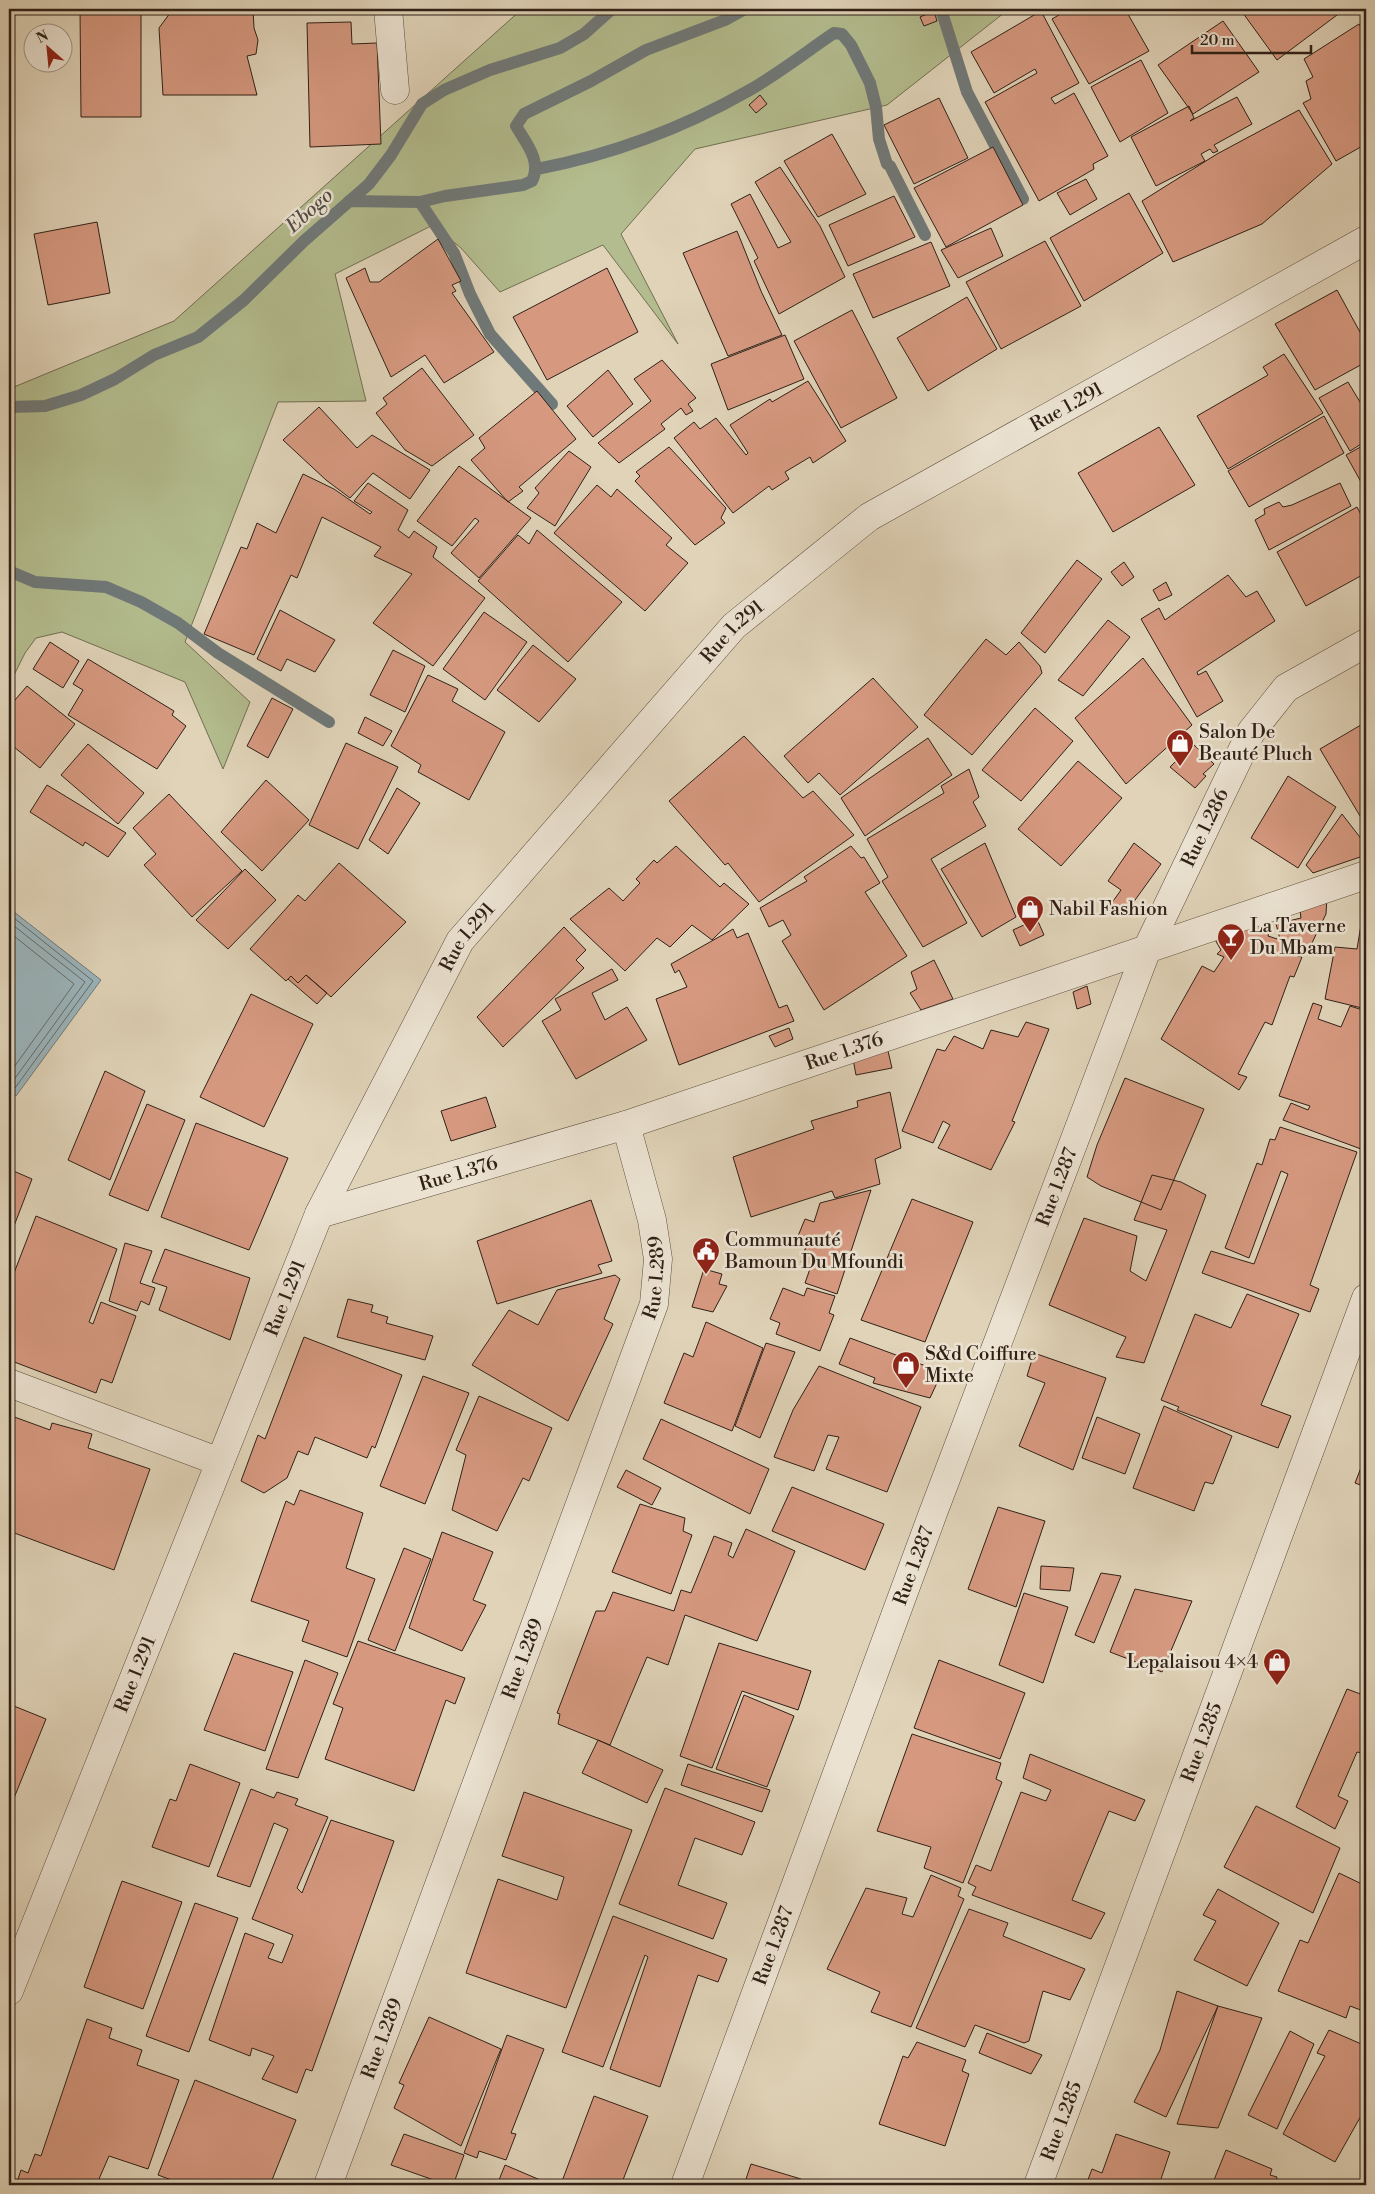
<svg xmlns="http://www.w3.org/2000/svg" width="1375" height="2194" viewBox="0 0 1375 2194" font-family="'Libre Bodoni',serif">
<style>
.green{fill:#b3bc8e;stroke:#726e52}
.water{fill:#9ab4bb;stroke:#707979}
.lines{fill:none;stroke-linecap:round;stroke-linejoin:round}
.shore{stroke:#656a69;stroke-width:1}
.stream{stroke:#707979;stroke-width:12}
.building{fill:#d69980;stroke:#302117}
.minor-casing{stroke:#5c4e3f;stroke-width:29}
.minor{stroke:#ebe2d1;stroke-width:28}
.labels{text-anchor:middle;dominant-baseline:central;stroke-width:5;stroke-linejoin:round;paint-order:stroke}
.street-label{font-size:19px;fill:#302117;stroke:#ebe2d1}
.poi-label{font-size:19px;fill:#302117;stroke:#ebe2d1;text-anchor:start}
.water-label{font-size:20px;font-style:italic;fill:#504d48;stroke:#ebe2d1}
</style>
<rect width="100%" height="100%" fill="#e0d3b8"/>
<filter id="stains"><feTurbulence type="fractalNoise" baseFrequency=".004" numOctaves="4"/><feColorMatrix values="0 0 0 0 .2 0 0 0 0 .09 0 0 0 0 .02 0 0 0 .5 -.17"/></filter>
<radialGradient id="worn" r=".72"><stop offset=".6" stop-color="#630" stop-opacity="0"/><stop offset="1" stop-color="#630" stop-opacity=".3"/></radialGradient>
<path class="green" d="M522 9H1009L887 105 695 149 621 234 678 344 603 245 500 292 461 248 433 225 335 274 366 401 278 402 185 642 250 702 223 769 185 682 62 632 36 638 25 653 9 685V389L174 321Z"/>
<path class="water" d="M9 908 101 980 16 1096 9 1093Z"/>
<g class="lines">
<path class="shore" d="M9 914 93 981 15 1088 9 1089
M9 922 85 982 13 1081 9 1082
M9 932 74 984 9 1074"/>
<path class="stream" d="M941 9 967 92 1023 199
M890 166 925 235
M537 169C610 155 683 128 748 91 778 74 806 52 834 33L842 34 851 45 870 83 876 107 879 139 887 164
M349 201 420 202 445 196 523 185 532 181C542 161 526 143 516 126L524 114 591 81 646 50 725 20 745 9
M420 202 454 253 470 294 490 334 552 404
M9 407 45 406 81 395 115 379 154 355 198 337 244 300 304 241 369 184 391 155 422 104 444 90 490 70 560 48 584 34 612 9
M9 571 35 582 106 587 141 602 178 623 218 653 329 722"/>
</g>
<path class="building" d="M80 9H141V117H81Z
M173 9H242V12L253 9 254 28 258 40 256 54 247 56 257 95H163L159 28Z
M1069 9H1125L1149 51 1089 84 1052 19Z
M1240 9H1345L1277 60Z
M934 11 937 21 924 26 920 17Z
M1041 11 1079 83 1051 98 1055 104 1074 93 1108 156 1093 164 1094 169 1039 201 985 102 1037 73 1035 69 994 93 971 52Z
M1223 21 1259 72 1193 114 1158 65Z
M351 22 352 44 377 43 381 144 310 147 307 23Z
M1359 24 1366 37V144L1336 161 1303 103 1311 99 1306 81 1313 77 1304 59Z
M1141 60 1168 113 1120 142 1091 87Z
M760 95 767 104 756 113 749 105Z
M1237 97 1252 124 1214 145 1218 151 1213 153 1210 149 1201 154 1205 161 1156 186 1131 137 1189 106 1194 118 1190 121Z
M939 98 968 158 914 184 884 125Z
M1299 110 1332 164 1262 224 1173 262 1142 201 1217 154Z
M832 134 866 194 818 217 784 161Z
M993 147 1023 205 946 247 914 188Z
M780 167 820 226 845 277 779 314 754 261 758 258 731 204 750 194 778 248 791 242 755 182Z
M1086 179 1097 199 1070 215 1057 193Z
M1129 193 1163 253 1084 301 1050 238Z
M894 196 915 237 848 266 829 225Z
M97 222 110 293 48 305 34 234Z
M991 228 1003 256 958 278 941 250Z
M737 231 761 291 782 335 728 356 683 253Z
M438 239 461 281 452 285 456 291 452 293 494 352 444 383 425 355 391 377 346 278 365 268 370 282H379Z
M1045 241 1081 306 1001 349 966 282Z
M931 242 950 286 873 318 853 274Z
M607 268 638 332 547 380 513 317Z
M1337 290 1366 343V362L1315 390 1275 324Z
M967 297 997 349 928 391 897 338Z
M852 310 897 398 841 428 794 341Z
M785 335 804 379 728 410 711 364Z
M1284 354 1323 413 1228 469 1197 416 1268 375 1263 367Z
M662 360 696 398 688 404 693 411 686 415 681 408 661 424 665 429 619 463 598 443 651 401 634 379Z
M422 368 474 435 432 466 405 450 376 413 387 404 383 398Z
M608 370 633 404 593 437 567 406Z
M808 381 846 441 813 463 810 457 785 472 789 479 772 490 769 486 733 513 674 438 694 422 700 429 716 418 746 455 748 453 730 425 770 399 772 402Z
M1348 382 1366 412V441L1350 451 1319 398Z
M537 391 576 439 519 487 523 491 508 502 471 460 485 448 479 438Z
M319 407 357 448 372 435 430 470 410 499 373 473 350 498 326 480 283 440Z
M1324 416 1344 453 1249 507 1228 471Z
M1159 427 1195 485 1113 532 1078 473Z
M1366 444V491L1346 455Z
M669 447 726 508 721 518 725 523 695 545 635 481 640 476 636 472Z
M569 451 591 467 555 526 527 508 539 493 535 488Z
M459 466 531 518 479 578 451 553 479 521 475 518 452 546 417 521Z
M303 474 334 489 370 514 372 512 354 501 368 483 408 510 398 530 409 538 414 531 437 547 433 557 485 598 433 666 373 623 412 574 374 556 381 547 322 517 297 578 291 575 254 655 204 634 241 547 247 549 257 523 276 533Z
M1340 483 1351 506 1269 550 1255 520 1265 514 1264 509 1279 502 1283 507 1292 505Z
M597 485 611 497 617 489 672 538 666 545 688 563 645 611 554 533Z
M1357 507 1366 524V573L1306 606 1277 552Z
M537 530 622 602 568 662 478 581 518 535 529 544Z
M1077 560 1102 579 1045 653 1021 633Z
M1124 562 1134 577 1122 586 1111 572Z
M1228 575 1246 597 1257 591 1275 621 1197 672 1198 675 1206 671 1223 701 1197 717 1141 619 1159 608 1165 620Z
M1166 582 1172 595 1159 601 1153 590Z
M280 610 335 640 315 672 287 659 281 671 257 659Z
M484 612 527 642 485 700 443 669Z
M1108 620 1130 637 1083 696 1058 680Z
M986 639 1006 655 1019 642 1040 666 1042 673 972 755 924 715Z
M50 642 79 661 63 688 33 669Z
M533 645 576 679 539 722 497 690Z
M393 650 425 666 405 712 370 695Z
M1143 658 1192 725 1126 784 1075 718Z
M88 659 174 711 172 715 186 726 157 769 68 715 83 690 73 684Z
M428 675 458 689 452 701 505 732 469 800 418 772 421 765 391 746Z
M873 678 918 727 840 795 819 773 808 783 784 756Z
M27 686 75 724 40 768 9 743V707Z
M272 698 293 709 268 758 247 746Z
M1035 708 1073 741 1021 801 982 770Z
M365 717 392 731 383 746 358 733Z
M1366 722V826L1320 749Z
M744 736 803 798 813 791 854 835 759 902 728 863 725 865 669 801Z
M928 738 952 775 865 836 841 798Z
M346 743 398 767 358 849 309 825Z
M88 744 144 793 118 824 61 775Z
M1193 744 1214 764 1203 774 1206 776 1195 788 1170 767Z
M1078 761 1122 798 1061 866 1018 829Z
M969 769 979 797 973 802 986 826 931 859 967 923 923 947 882 881 888 877 867 839 944 793 941 786Z
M1288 776 1336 807 1298 868 1251 838Z
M266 780 309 820 262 871 221 832Z
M47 785 126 833 108 857 85 842 83 846 30 812Z
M397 788 420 803 388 854 369 840Z
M169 794 242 871 192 917 144 865 156 854 133 828Z
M1342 814 1366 845V855L1313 873 1306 865Z
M985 843 1016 917 982 937 941 869Z
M1134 843 1161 864 1125 914 1111 904 1121 890 1108 881Z
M676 846 720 887 724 883 749 904 712 940 692 925 670 947 657 938 625 971 570 919 609 888 623 901 640 883 636 879 654 860 657 863Z
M851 846 861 858 864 857 880 883 865 892 907 956 824 1010 782 941 791 935 783 920 769 927 760 908 807 881 804 877Z
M339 863 406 922 331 997 306 975 298 983 291 976 286 981 250 949 298 895 305 901Z
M245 869 276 900 228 949 196 920Z
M1327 897 1326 914 1310 947 1280 939 1276 924 1301 918 1299 903Z
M1037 919 1044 935 1020 946 1013 930Z
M1268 919 1271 927 1268 936 1302 947 1297 956 1302 957 1294 977 1290 976 1272 1025 1265 1022 1238 1074 1247 1077 1239 1090 1161 1039 1202 966 1214 972 1224 957 1217 954 1221 950 1210 931Z
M1361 925H1366V1009L1325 999 1335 947 1357 949Z
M564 927 586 950 576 960 584 968 503 1047 477 1017Z
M733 929 737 938 748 933 779 1008 787 1005 794 1021 679 1065 656 999 687 987 679 970 675 973 671 964Z
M934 960 953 999 921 1010 910 993 917 989 911 972Z
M612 969 618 980 592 993 605 1020 627 1007 647 1040 576 1079 542 1021 561 1010 555 999Z
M306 975 327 993 317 1004 288 979 291 976 298 983Z
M1087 986 1091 1004 1077 1009 1073 992Z
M251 994 313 1024 264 1127 200 1097Z
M1313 1003 1322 1006 1318 1019 1341 1027 1350 1006 1366 1011V1131L1361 1149 1283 1120 1291 1103 1308 1110 1310 1106 1279 1096Z
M1026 1022 1049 1029 1012 1121 1015 1122 991 1170 938 1148 950 1125 943 1121 933 1143 902 1131 937 1049 945 1051 954 1036 983 1049 991 1030 1018 1037Z
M789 1028 793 1039 775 1047 769 1036Z
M888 1051 892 1068 856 1075 853 1059Z
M105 1071 145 1091 110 1180 68 1160Z
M1125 1078 1204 1109 1161 1210 1101 1186 1087 1177 1097 1145Z
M890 1092 901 1148 875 1159 880 1184 835 1198 832 1191 751 1217 733 1157 814 1129 811 1121 858 1107 857 1101Z
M486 1097 496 1127 451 1141 441 1111Z
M147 1104 185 1120 148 1211 109 1195Z
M196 1123 288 1158 249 1250 161 1217Z
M1280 1127 1357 1152 1310 1285 1319 1289 1310 1312 1202 1273 1211 1251 1254 1264 1288 1174 1281 1171 1249 1258 1225 1248 1257 1163 1262 1165 1270 1139 1275 1140Z
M9 1169 32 1179 9 1239Z
M1152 1175 1181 1182 1206 1195 1144 1363 1116 1357 1126 1337 1049 1305 1084 1218 1137 1236 1130 1271 1146 1281 1167 1230 1134 1220Z
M871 1190 837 1294 805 1283 811 1266 801 1262 808 1240 798 1236 805 1219 814 1222 820 1203Z
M912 1199 973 1222 925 1342 861 1320Z
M591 1200 612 1261 598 1265 602 1273 497 1304 477 1241Z
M36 1216 117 1249 89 1322 93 1324 101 1302 136 1316 112 1383 101 1379 96 1393 9 1360V1286Z
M125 1243 152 1251 140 1283 155 1288 149 1305 141 1301 137 1311 109 1301Z
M165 1249 250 1278 230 1340 159 1310 167 1287 152 1282Z
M704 1269 722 1274 719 1284 727 1286 713 1312 692 1307Z
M615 1275 620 1279 604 1319 613 1324 568 1421 472 1365 509 1310 538 1325 557 1290Z
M783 1288 804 1296 807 1288 835 1296 829 1313 834 1315 820 1351 776 1334 780 1323 770 1319Z
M1247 1294 1299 1314 1261 1405 1291 1416 1278 1448 1177 1410 1179 1407 1161 1400 1195 1314 1231 1328Z
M348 1299 373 1305 371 1312 388 1317 386 1323 433 1336 425 1360 337 1337Z
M706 1322 763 1348 732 1431 664 1403 684 1353 693 1357Z
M304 1337 402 1375 375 1448 372 1446 367 1458 315 1437 308 1455 298 1451 287 1478 264 1493 241 1481 258 1435 265 1439Z
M850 1338 942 1372 930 1398 873 1383 875 1378 839 1364Z
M766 1343 795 1352 760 1438 735 1426Z
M1034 1353 1106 1378 1073 1470 1019 1446 1045 1383 1027 1376Z
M819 1366 921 1407 887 1492 826 1469 839 1437 828 1435 814 1471 774 1457 793 1410Z
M423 1376 469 1393 425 1504 380 1486Z
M479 1396 552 1428 529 1481 523 1478 497 1531 452 1510 466 1455 456 1450Z
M1164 1406 1232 1436 1213 1484 1205 1482 1194 1511 1133 1488Z
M9 1415 50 1430 52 1423 92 1434 88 1448 150 1469 114 1570 9 1531Z
M1097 1417 1140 1434 1125 1474 1082 1458Z
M661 1419 769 1469 750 1514 643 1459Z
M1366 1455V1487L1355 1483Z
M626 1470 661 1488 652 1505 617 1487Z
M792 1487 884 1524 865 1570 772 1531Z
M300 1490 363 1513 346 1568 375 1579 347 1657 302 1641 309 1621 251 1601 286 1501 294 1505Z
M640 1504 685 1518 683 1531 692 1535 671 1594 612 1572Z
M998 1507 1045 1521 1016 1607 968 1589Z
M746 1529 795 1551 757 1641 685 1615 668 1665 647 1657 610 1745 558 1724 560 1714 557 1713 596 1611H605L613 1592 674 1611 681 1590 691 1593 714 1536 732 1543 728 1555 733 1558Z
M442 1532 493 1552 473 1600 486 1605 462 1651 409 1628Z
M404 1548 431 1559 395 1651 368 1640Z
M1041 1566 1074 1568 1070 1591 1040 1589Z
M1101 1573 1121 1576 1094 1643 1075 1635Z
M1135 1589 1192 1601 1162 1672 1110 1652Z
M1024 1593 1068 1607 1043 1683 999 1665Z
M358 1641 465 1678 455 1704 446 1700 414 1791 325 1759 343 1708 333 1704Z
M719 1643 811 1671 798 1710 742 1691 712 1768 680 1756Z
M234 1653 293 1672 265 1751 204 1730Z
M305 1660 338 1673 298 1778 266 1769Z
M939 1660 1025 1693 1000 1759 914 1728Z
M1347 1689 1366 1696V1754L1357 1752 1338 1796 1348 1801 1335 1829 1296 1807Z
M744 1695 794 1716 767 1787 716 1769Z
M9 1704 46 1719 12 1803 9 1801Z
M912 1734 1001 1763 996 1779 1002 1782 963 1883 924 1868 931 1847 877 1831Z
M598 1740 663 1770 647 1803 582 1773Z
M1030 1754 1145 1800 1135 1821 1109 1811 1072 1900 1105 1913 1091 1939 972 1895 976 1887 968 1883 976 1865 991 1871 1021 1792 1046 1801 1051 1790 1023 1778Z
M190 1764 240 1783 209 1867 152 1847 170 1799 176 1801Z
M688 1764 770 1790 762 1812 681 1785Z
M665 1788 755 1822 742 1855 695 1838 678 1885 727 1903 713 1939 619 1904Z
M251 1789 274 1798 277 1792 298 1799 295 1805 328 1817 297 1888 302 1893 331 1820 394 1841 312 2071 306 2069 297 2093 262 2079 274 2056 252 2048 250 2056 209 2040 245 1933 274 1944 268 1958 282 1963 293 1935 252 1919 288 1829 274 1823 250 1887 217 1876Z
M524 1792 632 1830 566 2008 466 1973 498 1879 557 1900 564 1877 502 1856Z
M1256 1806 1340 1848 1313 1913 1224 1867Z
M1339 1873 1366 1886V2012L1350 2006 1346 2018 1278 1991 1300 1940 1308 1943Z
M931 1875 961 1888 958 1896 964 1899 911 2027 871 2012 880 1992 827 1969 866 1888 907 1898 902 1914 913 1917Z
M122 1881 182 1902 143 2009 84 1987Z
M1218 1889 1279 1923 1247 1986 1194 1960 1216 1921 1203 1915Z
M195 1903 238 1918 189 2052 146 2036Z
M969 1909 1008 1923 1003 1936 1085 1969 1070 2000 1043 1991 1029 2041 1024 2043 975 2025 965 2047 916 2028Z
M613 1916 727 1959 718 1982 698 1975 660 2087 610 2069 648 1957 645 1955 603 2067 562 2052Z
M1177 1991 1218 2006 1166 2117 1134 2102 1160 2050Z
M1218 2006 1262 2018 1218 2128 1177 2124Z
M429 2017 501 2049 461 2146 394 2108 404 2085 399 2083Z
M87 2019 112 2028 109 2038 142 2050 137 2065 179 2080 148 2169 109 2156 99 2179 115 2185H16L21 2170 28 2173 35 2154 41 2156Z
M1329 2030 1366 2046V2107L1335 2162 1283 2134 1325 2056 1317 2053Z
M1290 2031 1314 2044 1277 2129 1248 2115Z
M987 2033 1042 2055 1031 2074 979 2053Z
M507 2035 544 2049 511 2133 516 2134 506 2160 479 2151 477 2158 464 2153Z
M917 2042 966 2060 962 2071 969 2074 945 2146 879 2124 903 2056 908 2058Z
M195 2080 296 2120 270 2185H185L158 2175Z
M594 2096 648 2116 621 2185H563L561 2184Z
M404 2134 464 2155 455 2180 472 2185H448L391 2165Z
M1116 2134 1170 2152 1159 2185H1086L1092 2169 1102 2173Z
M1226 2150 1272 2169 1270 2175 1277 2177 1276 2182 1282 2185H1212Z
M751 2164 801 2179 798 2185H744Z
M505 2165 552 2185H497Z
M805 2180 820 2185H803Z"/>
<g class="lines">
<g class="minor-casing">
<g id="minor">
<path d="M388 9 395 90"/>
<path id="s1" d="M319 1214 626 1125 1366 875"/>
<path d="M9 1383 220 1462"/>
<path id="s2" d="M9 1991 319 1214 460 941 734 626 869 517 1366 240"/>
<path id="s3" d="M328 2185 654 1304 658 1259 652 1220 626 1125"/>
<path id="s4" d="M685 2185 933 1513 1147 949 1251 732 1286 688 1366 643"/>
<path id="s5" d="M1038 2185 1366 1298"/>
</g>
</g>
<use href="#minor" class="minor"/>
</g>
<defs>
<g id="shop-pin" transform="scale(1.4375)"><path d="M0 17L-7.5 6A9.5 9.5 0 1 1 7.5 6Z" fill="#8f2418" stroke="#ebe2d1"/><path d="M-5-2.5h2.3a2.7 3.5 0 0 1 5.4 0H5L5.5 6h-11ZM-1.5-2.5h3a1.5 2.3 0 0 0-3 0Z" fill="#fff"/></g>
<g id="bar-pin" transform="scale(1.4375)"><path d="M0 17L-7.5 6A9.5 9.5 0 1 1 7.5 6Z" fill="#8f2418" stroke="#ebe2d1"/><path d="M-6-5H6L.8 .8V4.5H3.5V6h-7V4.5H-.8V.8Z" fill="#fff"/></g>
<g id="civic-pin" transform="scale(1.4375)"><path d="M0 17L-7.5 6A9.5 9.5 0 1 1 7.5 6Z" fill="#8f2418" stroke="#ebe2d1"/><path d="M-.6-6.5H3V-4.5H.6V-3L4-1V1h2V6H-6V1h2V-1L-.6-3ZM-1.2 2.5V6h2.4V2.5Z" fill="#fff"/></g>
</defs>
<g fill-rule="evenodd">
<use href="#shop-pin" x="1180" y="743"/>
<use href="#shop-pin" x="1030" y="909"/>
<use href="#bar-pin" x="1231" y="937"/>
<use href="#civic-pin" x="706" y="1251"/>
<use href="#shop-pin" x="906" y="1365"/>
<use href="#shop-pin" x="1277" y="1662"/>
</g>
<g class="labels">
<g class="street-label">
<text stroke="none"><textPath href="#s2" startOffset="1961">Rue 1.291</textPath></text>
<text stroke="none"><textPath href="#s2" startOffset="1556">Rue 1.291</textPath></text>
<text stroke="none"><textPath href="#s4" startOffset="1454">Rue 1.286</textPath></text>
<text stroke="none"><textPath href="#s2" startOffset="1151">Rue 1.291</textPath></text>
<text stroke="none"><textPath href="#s1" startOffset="550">Rue 1.376</textPath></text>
<text stroke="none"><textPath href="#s1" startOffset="145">Rue 1.376</textPath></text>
<text stroke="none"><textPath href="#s4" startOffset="1065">Rue 1.287</textPath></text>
<text stroke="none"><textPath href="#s3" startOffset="966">Rue 1.289</textPath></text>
<text stroke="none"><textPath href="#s2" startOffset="746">Rue 1.291</textPath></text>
<text stroke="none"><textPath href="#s4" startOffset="660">Rue 1.287</textPath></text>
<text stroke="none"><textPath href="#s3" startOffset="561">Rue 1.289</textPath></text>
<text stroke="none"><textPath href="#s2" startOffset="341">Rue 1.291</textPath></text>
<text stroke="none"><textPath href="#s5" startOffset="472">Rue 1.285</textPath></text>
<text stroke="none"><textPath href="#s4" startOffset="255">Rue 1.287</textPath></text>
<text stroke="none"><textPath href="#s3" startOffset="156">Rue 1.289</textPath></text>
<text stroke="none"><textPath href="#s5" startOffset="68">Rue 1.285</textPath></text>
</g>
<g class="poi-label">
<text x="1199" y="732">Salon De<tspan x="1199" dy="22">Beauté Pluch</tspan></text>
<text x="1049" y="909">Nabil Fashion</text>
<text x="1250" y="926">La Taverne<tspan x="1250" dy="22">Du Mbam</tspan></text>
<text x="725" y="1240">Communauté<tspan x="725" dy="22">Bamoun Du Mfoundi</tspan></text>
<text x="925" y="1354">S&amp;d Coiffure<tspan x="925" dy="22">Mixte</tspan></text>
<text x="1258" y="1662" text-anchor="end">Lepalaisou 4×4</text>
</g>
<g class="water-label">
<text transform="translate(310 211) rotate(-42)">Ebogo</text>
</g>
</g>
<rect width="1375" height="2194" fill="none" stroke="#e0d3b8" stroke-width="30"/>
<rect x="10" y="10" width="1355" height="2174" fill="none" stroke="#302117" stroke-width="2.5"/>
<rect x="15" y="15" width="1345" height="2164" fill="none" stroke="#302117"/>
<g transform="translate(48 48) rotate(333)"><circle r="24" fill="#ebe2d1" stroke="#a09587"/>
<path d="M0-4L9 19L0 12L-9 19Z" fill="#8f2418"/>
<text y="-8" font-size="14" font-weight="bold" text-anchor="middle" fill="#302117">N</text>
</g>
<path d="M1192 45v8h119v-8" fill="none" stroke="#302117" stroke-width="2.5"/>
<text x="1200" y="45" font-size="15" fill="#302117" stroke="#ebe2d1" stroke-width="4" paint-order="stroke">20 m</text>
<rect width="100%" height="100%" filter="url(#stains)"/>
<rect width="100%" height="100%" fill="url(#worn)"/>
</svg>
